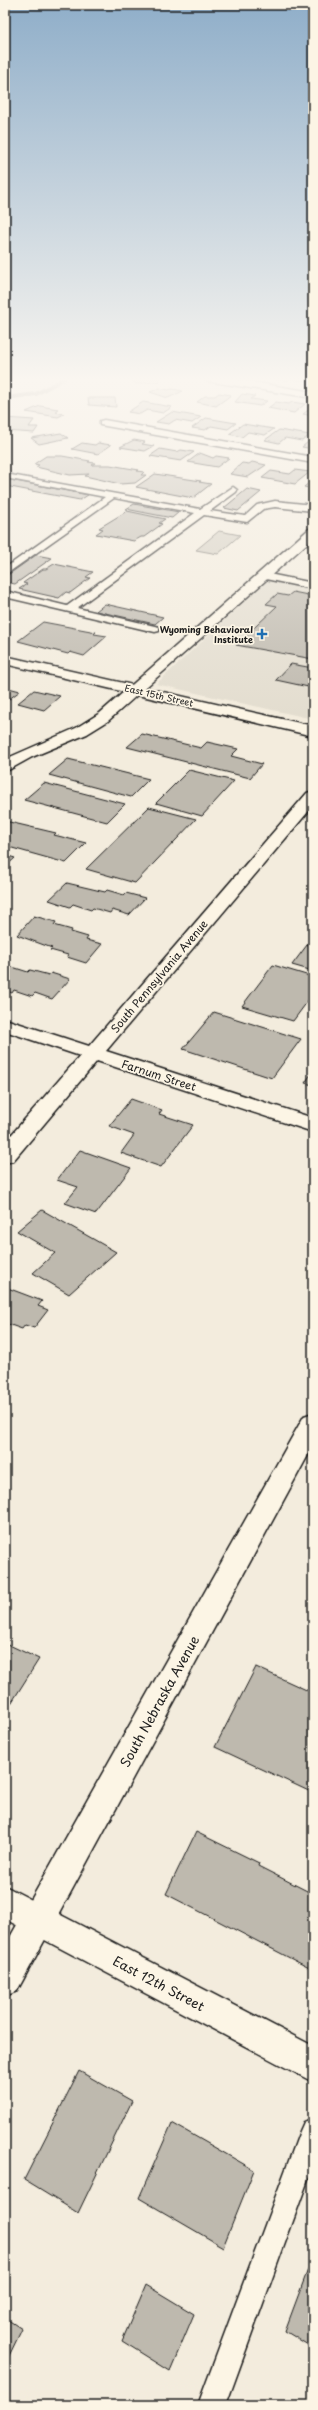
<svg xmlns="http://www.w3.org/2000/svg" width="318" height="2410" viewBox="0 0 318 2410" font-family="'Playpen Sans',sans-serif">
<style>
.built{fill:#e3ddcf}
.green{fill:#d3cec1;stroke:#78756e}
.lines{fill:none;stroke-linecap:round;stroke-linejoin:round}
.stream{stroke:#716e68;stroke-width:4}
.building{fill:#beb9ae;stroke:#1c1c1c}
.service-casing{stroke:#1c1c1c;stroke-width:3}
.minor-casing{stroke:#1c1c1c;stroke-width:3}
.tertiary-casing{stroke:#1c1c1c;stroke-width:3}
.secondary-casing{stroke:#1c1c1c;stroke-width:3}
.service{fill:#fcf5e5;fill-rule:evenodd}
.minor{fill:#fcf5e5;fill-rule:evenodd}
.tertiary{fill:#fcf5e5;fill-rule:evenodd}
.secondary{fill:#fcf5e5;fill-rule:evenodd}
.poi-dot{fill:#1f6fb2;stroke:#fcf5e5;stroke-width:1.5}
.labels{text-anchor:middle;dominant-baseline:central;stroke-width:3.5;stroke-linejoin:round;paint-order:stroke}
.far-poi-label{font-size:9px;font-weight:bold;fill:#1c1c1c;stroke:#fcf5e5;text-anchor:end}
.far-street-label{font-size:9px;fill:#1c1c1c;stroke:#fcf5e5}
.street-label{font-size:11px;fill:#1c1c1c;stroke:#fcf5e5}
.near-street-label{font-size:13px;fill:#1c1c1c;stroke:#fcf5e5}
</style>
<rect width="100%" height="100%" fill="#f3ecdd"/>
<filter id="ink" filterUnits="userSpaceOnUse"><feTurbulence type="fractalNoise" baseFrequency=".025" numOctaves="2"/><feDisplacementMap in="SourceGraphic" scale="8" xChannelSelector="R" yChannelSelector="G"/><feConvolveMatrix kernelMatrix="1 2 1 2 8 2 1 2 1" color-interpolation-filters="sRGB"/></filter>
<g filter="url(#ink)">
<path class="built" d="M272 576 313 584V719L156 684Z"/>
<path class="green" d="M219 531 240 535 218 554 196 550Z"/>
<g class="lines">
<path class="stream" d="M5 398 36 394 65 378"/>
</g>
<path class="building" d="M130 378H158L161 381 135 384Z
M276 378H306L302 381 290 379 287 381 275 379Z
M160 388 168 390 172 389 183 391 168 398 150 392Z
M219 393 231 395 216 406 197 402 205 396H215Z
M242 394 255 396 251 399 267 401 260 406 235 402Z
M88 398H115L116 407 89 405Z
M143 402 172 407 163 413 147 410 140 414 128 412Z
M276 402 289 404 292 402 305 404 294 413 268 408Z
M40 406 58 409 55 411H58L56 412 64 414 58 417 26 412Z
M311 408 313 416 303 414Z
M172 412 201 417 192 423 175 420 169 424 156 422Z
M5 418 34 420 29 427H38L34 433 5 431Z
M206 418 236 423 228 429 211 426 205 430 192 428Z
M243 424 274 429 265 435 248 432 242 437 229 434Z
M279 430 310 435 302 441 285 438 279 443 265 440Z
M61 433 68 438 39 444 31 438Z
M313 438V449L302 447Z
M134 440 145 442 142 444 154 446 145 451 120 447Z
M82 443 95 445 98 443 111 445 98 454 72 449Z
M160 449 177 452 181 450 194 452 181 461 150 456Z
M200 453 213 458 216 456 229 458 217 467 188 462Z
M46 456H62L90 461 88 462 95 463 92 465H110L139 470 137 471 144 472 141 475H146L135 483 120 484 85 476 89 474 70 475 36 467 39 465 34 464Z
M252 462 266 465 248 477 230 474 242 463 249 464Z
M295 470 310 472 295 484 262 478 271 471 290 474Z
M155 474 201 481 199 482 211 484 193 498 136 487Z
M313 477V489L304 487 310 482 308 481Z
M5 479 88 495 80 500 5 486Z
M247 489 261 492 238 511 224 508Z
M134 504 179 512 172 518 126 509Z
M127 511 165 519 159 523 162 524 144 537H141L134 541 96 534 103 529 99 528Z
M36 555 52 558 15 584 5 582V577Z
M54 564 93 572 86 577 90 578 70 593 66 592 59 598 19 589 27 584 23 583 43 569H46Z
M293 592 313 596V659L236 645 277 606 266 604 277 594 288 596Z
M105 604 163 617 155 624 96 611Z
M43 622 96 632 94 634 107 636 84 656 70 652 68 654 18 641Z
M291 664 313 668V688L276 680Z
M5 687 20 691 5 702Z
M34 690 60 696 44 710 18 703Z
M142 734 201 748 207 742 238 749 231 756 262 764 250 778 127 747Z
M68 759 149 779 131 797 49 775Z
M189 770 234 781 202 816 156 803Z
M44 783 125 804 107 822 24 800Z
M149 807 196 819 135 883 86 869Z
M5 821 56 833 54 835 86 843 66 863 5 846Z
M5 855 15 858 5 867Z
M67 883 105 892 107 890 124 895 126 893 145 898 129 915 112 910 110 913 93 908 91 910 73 904 70 907 49 900Z
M34 916 56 922 54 925 72 930 71 932 88 937 86 940 102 944 86 963 67 957 68 955 50 950 52 948 17 935Z
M313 937V971L292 965Z
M273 965 313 977V994L293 1021 242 1006Z
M9 966 28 972 30 970 49 975 51 973 70 979 52 999 35 993 32 996 14 990 12 993 5 990V967Z
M214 1012 301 1039 272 1078 183 1049Z
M313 1071V1085L305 1083Z
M131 1099 162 1110 159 1114 193 1125 161 1167 121 1153 134 1135 109 1126Z
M80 1150 131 1168 96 1214 65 1203 78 1187 57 1180Z
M42 1210 116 1252 69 1294 33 1273 55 1253 17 1231Z
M5 1287 42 1301 38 1306 48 1310 34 1328 25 1325 22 1329 5 1323Z
M5 1643 39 1659 5 1713Z
M256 1667 313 1693V1793L215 1747Z
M196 1832 259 1863 258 1866 313 1894V1970L166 1894Z
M79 2071 132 2101 78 2213 24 2180Z
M172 2123 254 2170 223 2247 139 2198Z
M313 2256V2348L285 2331Z
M146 2285 194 2314 170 2371 122 2341Z
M5 2318 22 2329 5 2364Z"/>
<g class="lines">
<g class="service-casing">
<path id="service" d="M5 474 200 509 233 487 237 490 236 492 210 511 245 516 257 505 275 501 313 505V511L275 507 263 509 247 522 204 515 77 608 159 627V631L155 632 5 597V591L67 606 195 513 114 498 5 575V568L105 497 5 478Z
M264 573 313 583V589L261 578 259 576Z
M313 2118V2166L226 2405H198L300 2131 304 2122Z"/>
</g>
<g class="minor-casing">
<path id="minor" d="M202 378H228L313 392V398L207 381Z
M104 420 313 457V463L100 425V421Z
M313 528V538L108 721 87 734 32 757 5 772V760L10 757 76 728 100 713 309 529Z
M313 791V806L106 1051 313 1118V1132L97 1061 13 1161 5 1163V1142L80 1056 5 1031V1019L89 1046 307 793Z
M313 1413V1446L17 1991 5 1996V1946L304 1416Z"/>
</g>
<g class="tertiary-casing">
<path id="tertiary" d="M5 1886 313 2046V2082L5 1919Z"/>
</g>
<g class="secondary-casing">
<path id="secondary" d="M5 656 313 726V736L5 664Z"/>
</g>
<use href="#service" class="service"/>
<use href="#minor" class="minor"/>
<use href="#tertiary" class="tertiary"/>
<use href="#secondary" class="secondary"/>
</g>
</g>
<linearGradient id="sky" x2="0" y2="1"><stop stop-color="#8faec9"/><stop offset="0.53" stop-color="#faf6f0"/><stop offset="1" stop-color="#faf6f0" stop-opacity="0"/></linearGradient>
<rect width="318" height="716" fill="url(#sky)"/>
<path class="poi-dot" d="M260 628h4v4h4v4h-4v4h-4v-4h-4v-4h4z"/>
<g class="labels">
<g class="far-poi-label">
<text x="253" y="629">Wyoming Behavioral<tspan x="253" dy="10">Institute</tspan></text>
</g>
<g class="far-street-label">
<text transform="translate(159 695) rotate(13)">East 15th Street</text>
</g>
<g class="street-label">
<text transform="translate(159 976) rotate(-50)">South Pennsylvania Avenue</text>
<text transform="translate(159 1075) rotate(18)">Farnum Street</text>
</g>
<g class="near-street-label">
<text transform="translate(159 1701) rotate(-61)">South Nebraska Avenue</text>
<text transform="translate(159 1983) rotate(28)">East 12th Street</text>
</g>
</g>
<rect width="318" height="2410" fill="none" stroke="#fcf5e5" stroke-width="20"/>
<rect x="10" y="10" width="298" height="2390" fill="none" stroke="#1c1c1c" stroke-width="1.5" filter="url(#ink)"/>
</svg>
